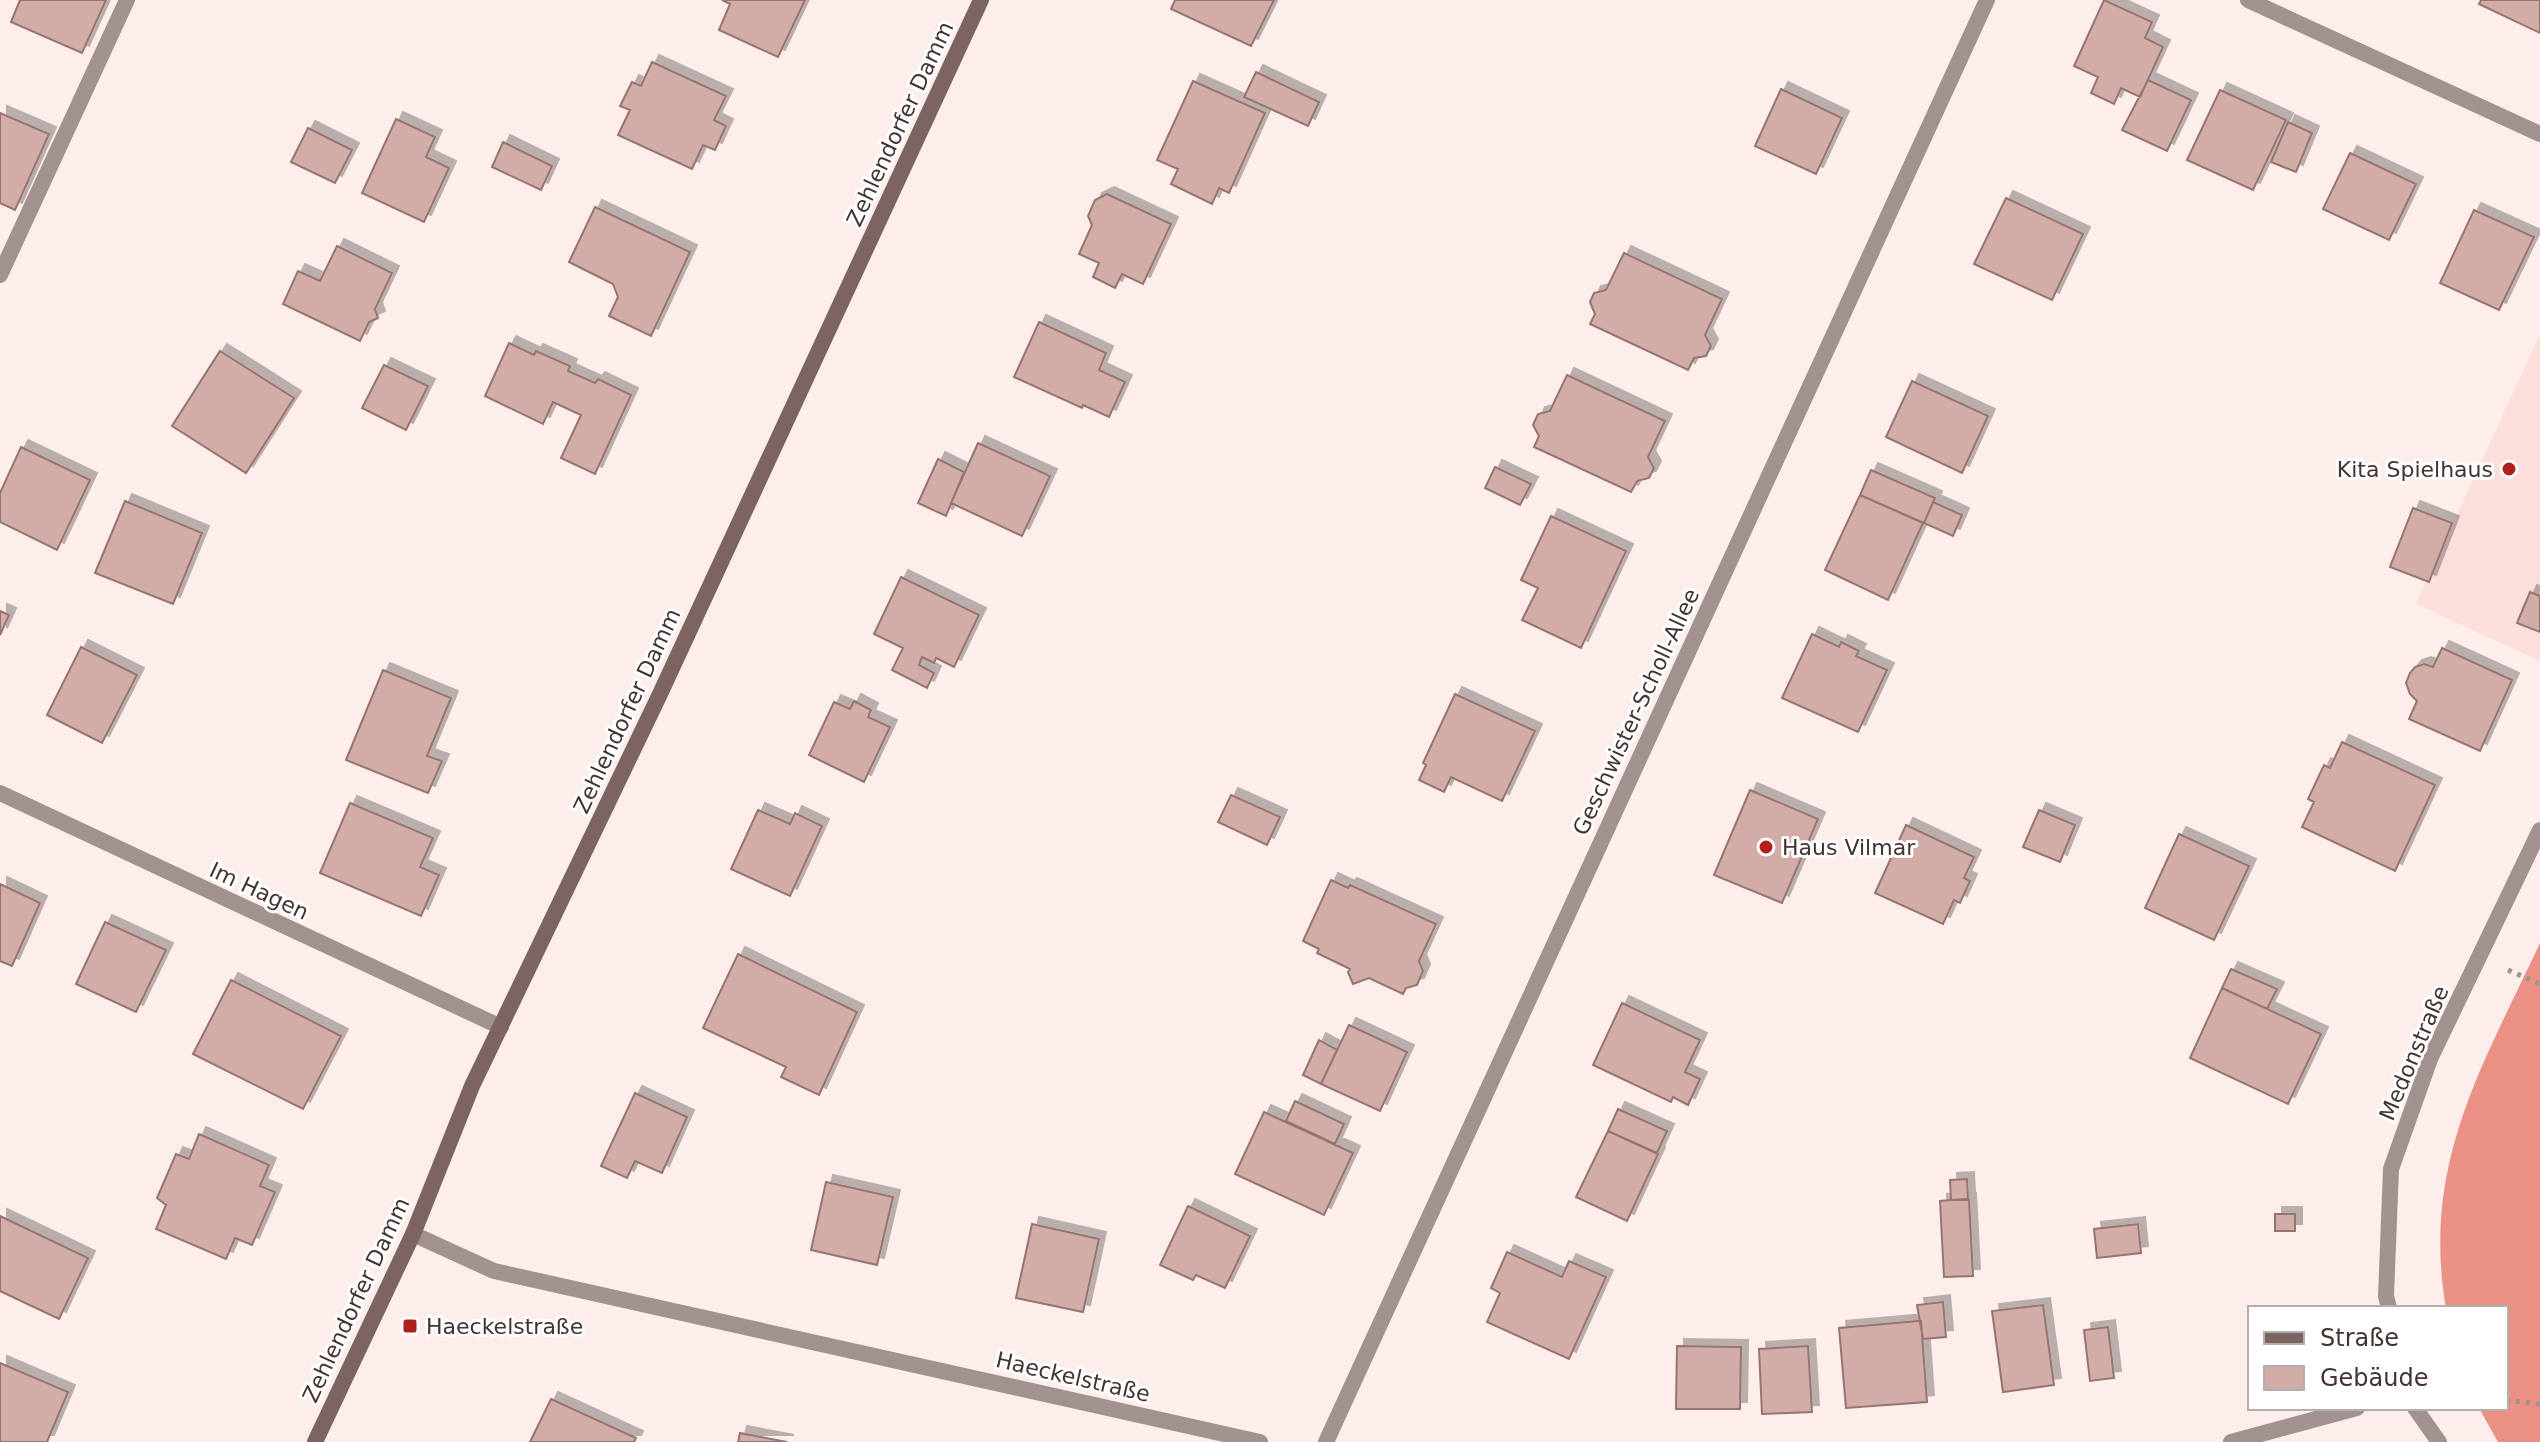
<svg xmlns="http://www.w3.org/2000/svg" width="2540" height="1442" viewBox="0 0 2540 1442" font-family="'DejaVu Sans',sans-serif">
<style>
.built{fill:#fcdfdb}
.forest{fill:#eb9084}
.building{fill:#d2ada7;stroke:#96746f;stroke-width:2;filter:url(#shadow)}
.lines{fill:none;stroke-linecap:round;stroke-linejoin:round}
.path{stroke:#a1928f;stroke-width:5;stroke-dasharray:4 6;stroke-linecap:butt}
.lane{stroke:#a2928f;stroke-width:16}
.street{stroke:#a2928f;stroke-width:16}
.secondary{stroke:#7b6461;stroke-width:16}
.poi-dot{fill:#b1211c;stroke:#fff;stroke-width:3}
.labels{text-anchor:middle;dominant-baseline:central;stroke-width:6;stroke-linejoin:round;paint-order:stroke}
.street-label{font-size:22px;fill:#433431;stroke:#fff}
.poi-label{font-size:22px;fill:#433431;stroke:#fff;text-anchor:start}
</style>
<defs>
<filter id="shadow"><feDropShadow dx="7" dy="-7" stdDeviation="0" flood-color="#0004"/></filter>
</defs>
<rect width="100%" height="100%" fill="#fdedeb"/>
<path class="built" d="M2540 334V661L2416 604Z"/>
<path class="forest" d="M2540 943V1442H2498L2479 1408H2506V1308H2446C2421 1165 2482 1067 2540 943Z"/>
<path class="building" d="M20 0H106L82 53 11 22Z
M722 0H805L778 57 719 30 730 4Z
M1175 0H1274L1251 46 1171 9Z
M2104 0 2152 22 2145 38 2163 47 2140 97 2121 88 2114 104 2091 93 2098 77 2074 66Z
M2481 0H2540V33L2479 4Z
M652 62 726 96 714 120 726 126 715 150 703 145 692 169 618 135 630 110 620 106 632 82 641 86Z
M1256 72 1319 102 1308 126 1244 97Z
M2148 80 2191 100 2167 151 2122 130Z
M1193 81 1265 113 1229 193 1219 188 1212 204 1171 184 1178 169 1157 160Z
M1781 89 1842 118 1816 174 1755 146Z
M2220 90 2286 120 2253 190 2187 160Z
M0 113 49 134 15 210 0 203Z
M396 119 435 137 426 157 449 168 424 222 362 193Z
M2288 122 2312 133 2296 172 2271 162Z
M308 128 352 150 335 183 291 162Z
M503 142 552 166 541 190 492 167Z
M2350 153 2416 184 2389 240 2323 209Z
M1107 194 1171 224 1143 284 1122 274 1115 288 1093 277 1099 263 1079 254 1092 225 1088 216 1095 200Z
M2006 198 2083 234 2052 300 1974 264Z
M595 207 690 252 651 336 609 316 618 297 613 284 569 262Z
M2474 210 2534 237 2499 310 2440 283Z
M337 246 392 273 375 309 378 318 369 322 360 341 283 304 298 271 320 281Z
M1624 253 1722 299 1705 335 1711 346 1706 356 1694 358 1688 370 1590 324 1595 314 1590 302 1594 293 1606 290Z
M1039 322 1106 353 1099 370 1125 382 1109 417 1083 405 1082 408 1014 377Z
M509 343 534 355 536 351 570 366 568 371 595 383 598 379 631 395 595 474 561 458 581 415 553 402 543 424 485 396Z
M220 351 294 398 246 473 172 426Z
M384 365 428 386 406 430 362 408Z
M1567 375 1665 421 1648 457 1654 468 1649 478 1637 481 1631 492 1534 447 1539 436 1533 425 1538 414 1550 411Z
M1912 381 1988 416 1962 473 1886 437Z
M978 443 1050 476 1022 536 951 503Z
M21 447 90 480 57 550 0 522V493Z
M938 459 964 472 946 516 918 503Z
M1495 467 1531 484 1520 505 1485 488Z
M1871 470 1935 498 1924 523 1860 495Z
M1860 495 1923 523 1888 600 1825 570Z
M125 501 202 533 173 604 95 573Z
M1933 502 1962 515 1953 536 1924 523Z
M2413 508 2452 523 2429 582 2390 567Z
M1551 516 1626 551 1581 648 1522 620 1538 588 1521 580Z
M901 577 979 615 954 667 936 658 934 663 922 657 919 665 934 673 927 688 892 670 903 648 874 634Z
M2530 592 2540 596V632L2517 623Z
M0 611 9 615 0 635Z
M1812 634 1839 647 1841 642 1859 651 1856 656 1887 670 1858 732 1782 698Z
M81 647 137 675 102 743 47 715Z
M2442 648 2512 680 2480 751 2409 719 2417 701 2410 694 2406 683 2410 673 2415 667 2424 664 2433 667Z
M383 670 451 698 427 756 442 761 428 793 346 760Z
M1455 694 1535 731 1502 801 1451 777 1444 792 1419 780 1426 765 1423 763Z
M854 701 871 710 868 717 890 727 864 782 809 755 834 702 850 709Z
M2342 742 2435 785 2395 871 2302 827 2314 802 2308 799 2324 765 2330 768Z
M1750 790 1818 819 1782 903 1714 875Z
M1231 795 1280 817 1267 845 1218 822Z
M350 803 433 838 420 867 439 875 421 916 320 873Z
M758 810 790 824 795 813 822 826 790 896 731 869Z
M2039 810 2075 825 2060 862 2023 847Z
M1906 825 1974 857 1964 878 1970 881 1960 903 1954 900 1943 924 1875 893Z
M2179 834 2249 866 2214 940 2145 908Z
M1331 880 1348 888 1350 885 1436 924 1419 961 1423 971 1417 985 1406 988 1403 994 1369 978 1353 984 1348 972 1350 969 1317 953 1319 949 1303 941Z
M0 884 40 903 12 966 0 961Z
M105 922 166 950 136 1012 76 984Z
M738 954 857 1012 819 1095 781 1077 786 1067 703 1028Z
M2231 969 2277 989 2267 1009 2222 988Z
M231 980 341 1036 303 1109 193 1054Z
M2222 988 2321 1034 2288 1104 2190 1058Z
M1622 1003 1700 1040 1685 1072 1700 1079 1688 1105 1673 1097 1671 1102 1593 1065Z
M1349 1025 1407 1052 1380 1111 1321 1084Z
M1319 1040 1337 1050 1321 1084 1303 1075Z
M635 1093 687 1117 662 1173 635 1161 627 1178 601 1166Z
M1295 1101 1344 1124 1335 1144 1286 1121Z
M1618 1109 1667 1131 1657 1153 1608 1131Z
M1264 1112 1353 1153 1324 1215 1235 1174Z
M1608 1131 1658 1154 1627 1221 1576 1197Z
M199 1134 269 1165 260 1186 275 1192 252 1245 235 1238 226 1259 156 1229 166 1205 157 1198 176 1154 189 1159Z
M1967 1179 1968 1199 1951 1200 1950 1180Z
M826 1182 893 1197 877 1265 811 1250Z
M1951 1200H1969L1973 1276 1944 1277 1940 1201Z
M1188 1206 1250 1236 1225 1288 1196 1275 1193 1280 1160 1265Z
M2275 1214H2295V1231H2275Z
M0 1216 88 1258 59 1319 0 1291Z
M1032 1224 1099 1239 1083 1312 1016 1298Z
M2138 1224 2141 1253 2097 1258 2094 1229Z
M1507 1252 1562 1277 1569 1261 1606 1277 1569 1359 1487 1322 1500 1293 1491 1288Z
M1943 1302 1946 1337 1923 1339 1917 1305Z
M2043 1305 2054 1385 2003 1392 1992 1311Z
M1918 1321H1921L1927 1402 1846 1408 1839 1328Z
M2108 1327 2114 1378 2090 1381 2084 1330Z
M1677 1346 1741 1347 1740 1409H1676Z
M1808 1346 1812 1412 1762 1414 1759 1349Z
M0 1363 68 1392 47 1442H0Z
M551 1399 636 1438 634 1442H530Z
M740 1433 787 1442H738Z"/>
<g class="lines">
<path class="path" d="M2508 970 2540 984
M2506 1400 2540 1404"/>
<path class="lane" d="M0 275 127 0"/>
<path class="street" d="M2248 0 2540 134
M0 793 501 1027
M413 1234 494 1271 1260 1442
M2389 1308 2386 1296 2391 1169 2430 1059 2540 830
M2415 1408 2439 1442
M1326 1442 1987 0
M2231 1442 2357 1408"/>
<path class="secondary" d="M315 1442 413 1234 472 1086 660 694 981 0"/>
</g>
<g class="poi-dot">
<circle cx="2509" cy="469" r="8"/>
<circle cx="1766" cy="847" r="8"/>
<rect x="402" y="1318" width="16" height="16" rx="4"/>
</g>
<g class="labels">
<g class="street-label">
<text transform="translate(900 124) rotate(-65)">Zehlendorfer Damm</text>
<text transform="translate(627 711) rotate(-65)">Zehlendorfer Damm</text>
<text transform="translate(1636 712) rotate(-65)">Geschwister-Scholl-Allee</text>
<text transform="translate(259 891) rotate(25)">Im Hagen</text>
<text transform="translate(2414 1053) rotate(-67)">Medonstraße</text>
<text transform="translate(356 1300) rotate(-65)">Zehlendorfer Damm</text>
<text transform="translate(1073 1377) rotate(13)">Haeckelstraße</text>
</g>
<g class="poi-label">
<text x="2493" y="469" text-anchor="end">Kita Spielhaus</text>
<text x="1782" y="847">Haus Vilmar</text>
<text x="426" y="1326">Haeckelstraße</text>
</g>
</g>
<rect x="2248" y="1306" width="260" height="104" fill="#ffffff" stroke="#b4aead" stroke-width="2"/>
<rect x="2264" y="1332" width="40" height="12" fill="#7b6461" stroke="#b4aead" stroke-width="2"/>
<text x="2320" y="1346" font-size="24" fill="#433431">Straße</text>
<rect x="2264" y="1366" width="40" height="24" fill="#d2ada7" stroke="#b4aead" stroke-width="2"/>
<text x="2320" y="1386" font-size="24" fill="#433431">Gebäude</text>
</svg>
